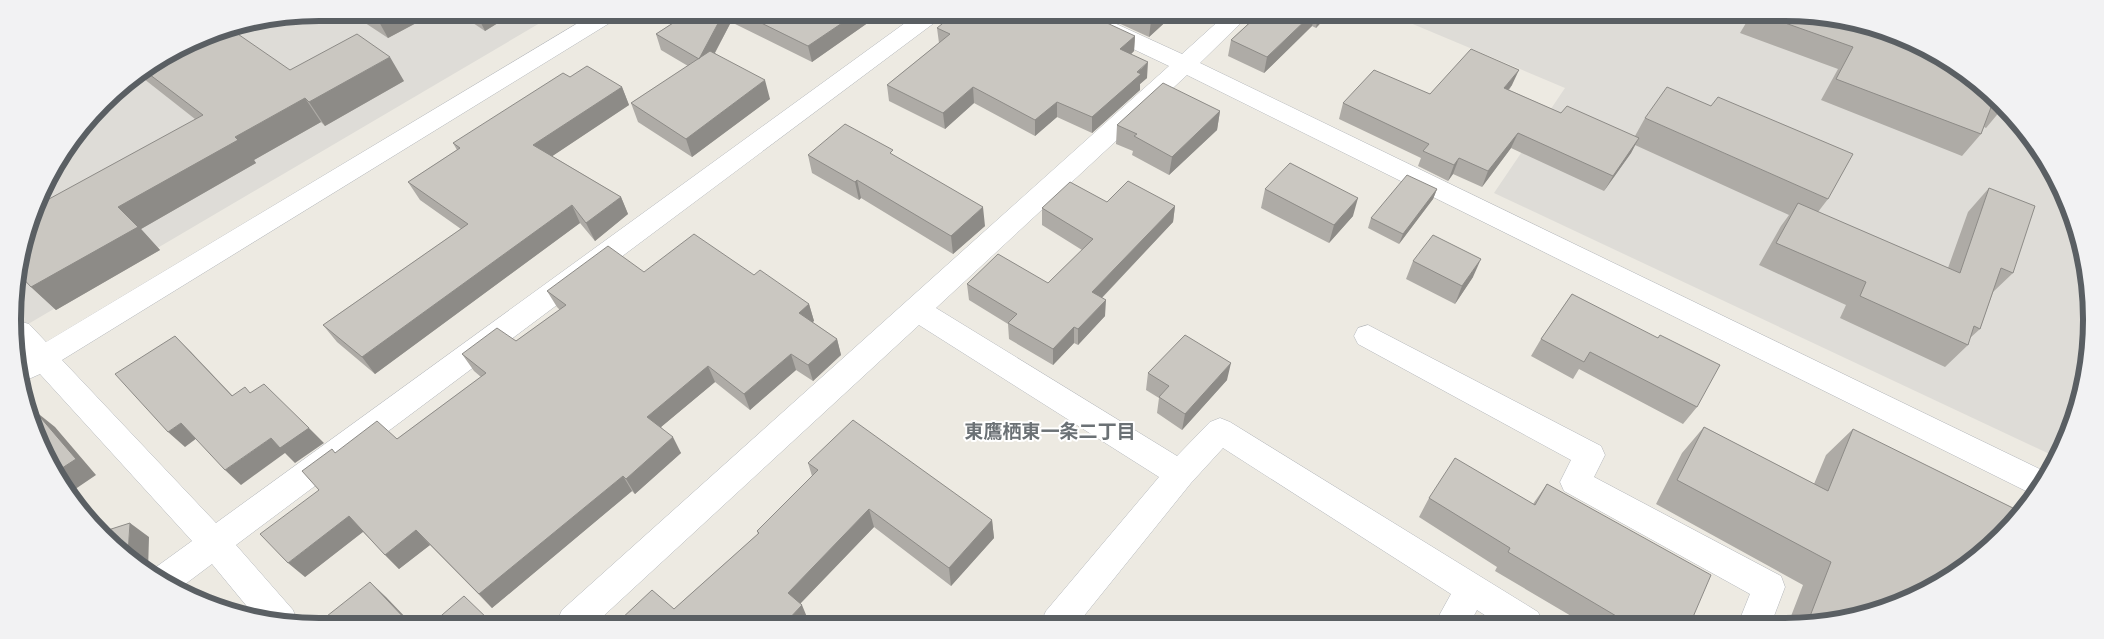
<svg xmlns="http://www.w3.org/2000/svg" width="2104" height="639" viewBox="0 0 2104 639" font-family="Signika,'Noto Sans JP',sans-serif">
<style>
.industrial{fill:#dedcd7}
.lines{fill:none;stroke-linecap:round;stroke-linejoin:round}
.minor-casing{stroke:#b3b6ba;stroke-width:1}
.minor{fill:#fff;fill-rule:evenodd}
.wall{fill:#aeaba6}
.shaded-wall{fill:#8d8b87}
.building{fill:#cac7c1;stroke:#8d8b87}
.labels{text-anchor:middle;dominant-baseline:central;stroke-width:4;stroke-linejoin:round;paint-order:stroke}
.neighbourhood-label{font-size:19px;font-weight:bold;fill:#6b7175;stroke:#fff}
.rim{fill:none;stroke:#5a5f63;stroke-width:6}
</style>
<rect width="100%" height="100%" fill="#edeae2"/>
<path class="industrial" d="M320 13H557L18 330 15 280 44 183 117 89 202 36Z
M1396 17 1845 18 1955 64 2040 149 2086 260V380L2056 457 1494 193 1565 88Z"/>
<g class="lines">
<g class="minor-casing">
<path id="minor" d="M593 14H619L616 19 62 360 216 523 916 15H941L938 20 236 545 293 610 297 621H259L212 564 180 588 149 575 152 570 192 541 40 374 22 382 20 357 23 355 20 351 18 321 29 324 46 342Z
M1069 15 1099 16 1182 54 1224 16H1248L1200 63 2050 474 2033 494 2030 493 1187 75 936 308 1177 456 1210 422 1220 418 1230 422 1538 612 1543 623H1497L1477 610 1470 623H1435L1451 594 1223 448 1191 483 1079 622H1041L1046 611 1159 477 919 325 598 621H557L562 610 1169 66 1072 20Z
M1368 325 1601 446 1605 455 1594 477 1781 576 1785 587 1771 624H1738L1750 594 1564 491 1560 482 1571 460 1358 344 1354 336 1358 328Z"/>
</g>
<use href="#minor" class="minor"/>
</g>
<path class="wall" d="M350 13H435L388 38Z
M458 13H514L485 31Z
M687 14 879 15 812 62 731 22 715 53 770 99 692 157 638 122 631 103 688 66 661 50 656 34Z
M1103 16H1172L1149 37Z
M1246 16H1327L1316 28 1312 26 1264 73 1228 56 1231 40 1249 23 1245 22Z
M1749 18H1845L1955 64 2001 110 1986 128 1984 127 1981 134 1962 156 1821 100 1838 69 1740 33Z
M937 28 1135 36 1134 51 1131 54 1147 78 1140 84V90L1092 133 1057 117 1035 136 974 103 945 129 889 101 887 85 939 43Z
M202 36 290 70 404 81 325 126 321 122 254 160 256 163 141 229 160 250 56 310 31 287 195 119 139 75Z
M570 77 622 87 629 105 552 156 621 197 628 214 595 241 580 223 375 374 337 342 323 325 461 229 420 200 408 182 457 150 453 143Z
M1512 85 1509 90 1561 113 1635 136 1645 118 1828 199 1818 212 1948 268 1968 212 1989 188 2013 273 1993 292 1980 329 1970 338 1968 345 1945 367 1840 318 1846 305 1759 265 1781 226 1789 215 1635 145 1631 153 1604 191 1511 148 1482 187 1453 174 1448 181 1418 166 1421 158 1339 119 1343 103Z
M1220 111 1217 130 1169 175 1132 155 1133 151 1116 144 1117 125Z
M808 155 985 226 953 254 861 198 859 200 812 173Z
M1265 189 1353 216 1329 243 1261 208Z
M1437 189 1433 199 1399 244 1368 228 1371 218Z
M1107 202 1175 206 1173 222 1102 298 1105 316 1078 345 1074 343 1053 365 1009 339 1008 324 969 300 967 284 1048 283 1082 250 1042 225V208Z
M1413 261 1473 277 1455 304 1406 279Z
M644 272 754 275 809 304 814 321 812 322 837 339 841 355 813 381 796 370 750 410 715 382 661 427 681 453 635 494 632 491 492 608 430 545 399 569 363 532 305 577 319 490 335 453 397 439 481 377 474 371 462 354 516 341 560 310 557 307 547 291Z
M1572 294 1697 407 1683 424 1579 369 1573 379 1531 356 1541 339Z
M1148 373 1227 380 1182 430 1157 413 1159 398 1146 390Z
M1704 427 1814 484 1826 455 1853 429 1825 624H1788L1803 585 1656 504 1682 453Z
M808 463 992 520 994 538 951 586 874 527 800 604 809 622 619 621 674 609 758 534 757 531 812 476Z
M1547 484 1690 624 1583 623 1495 571 1497 567 1419 517 1429 498 1533 504Z"/>
<path class="shaded-wall" d="M392 13H435L388 38 378 20Z
M476 13H514L485 31Z
M723 14H729L731 22 703 75 699 59Z
M854 15H879L812 62 808 46Z
M1157 16H1172L1149 37 1151 21Z
M1310 16H1315L1312 26 1264 73 1267 57Z
M1318 16H1327L1316 28Z
M1135 36 1134 51 1120 65V49Z
M390 57 404 81 325 126 309 102Z
M1148 62 1147 78 1140 84V90L1092 133V117Z
M1519 70 1512 85 1497 103 1504 88Z
M765 80 770 99 692 157 686 139Z
M622 87 629 105 542 163 533 145Z
M973 87 974 103 945 129 943 113Z
M305 98 321 122 254 160 256 163 141 229 160 250 56 310 31 287 118 207 235 137Z
M1057 102V117L1035 136V120Z
M1220 111 1217 130 1169 175 1172 157Z
M1518 133 1511 148 1482 187 1488 171Z
M1639 138 1631 153 1604 191 1613 176Z
M1459 158 1453 174 1448 181 1454 165Z
M857 180 861 198 859 200 855 182Z
M1437 189 1433 199 1399 244 1403 234Z
M621 197 628 214 595 241 586 223Z
M1358 198 1353 216 1329 243 1334 225Z
M572 205 580 223 375 374 362 357Z
M1175 206 1173 222 1092 308V292Z
M983 207 985 226 953 254 951 236Z
M1481 259 1473 277 1455 304 1462 286Z
M1106 300 1105 316 1078 345V329Z
M809 304 814 321 803 330 799 313Z
M1074 327V343L1053 365V349Z
M175 336 191 352 247 411 232 396Z
M837 339 841 355 813 381 808 365Z
M791 354 796 370 750 410 744 394Z
M1231 363 1227 380 1182 430 1185 414Z
M708 366 715 382 655 432 647 417Z
M35 411 55 427 96 475 68 494 64 490 56 472Z
M181 423 197 438 185 447 168 432Z
M309 428 324 443 295 463 285 453 241 485 225 470 271 438Z
M673 437 681 453 635 494 626 479Z
M623 476 632 491 492 608 479 594Z
M869 509 874 527 795 609 788 593Z
M349 516 364 531 305 577 288 563Z
M992 520 994 538 951 586 949 568Z
M130 523 149 537 148 571 146 572 128 554Z
M416 530 430 545 399 569 385 555Z
M370 582 386 597 409 621H407Z
M802 605 809 622H786Z
M728 616 730 622H722Z"/>
<path class="building" d="M367 13H392L378 20Z
M687 14H723L699 59 656 34Z
M743 14 854 15 808 46Z
M953 15 1092 16 1135 36 1120 49 1148 62 1137 72 1141 74 1092 117 1057 102 1035 120 973 87 943 113 887 85 950 34 937 28Z
M1138 16H1157L1151 21Z
M1257 16H1310L1267 57 1231 40Z
M1771 18H1845L1955 64 1993 102 1981 134 1836 79 1853 47Z
M232 30 290 70 357 34 390 57 309 102 305 98 235 137 238 140 118 207 138 227 31 287 17 272 38 205 203 115 145 71 202 36Z
M1471 49 1519 70 1504 88 1561 113 1567 106 1639 138 1613 176 1518 133 1488 171 1459 158 1454 165 1423 151 1429 144 1343 103 1374 70 1430 94Z
M710 51 765 80 686 139 631 103Z
M587 66 622 87 533 145 621 197 586 223 572 205 362 357 323 325 468 224 408 182 460 148 453 143 563 73 570 77Z
M1163 83 1220 111 1172 157 1134 136 1137 134 1117 125Z
M1667 87 1711 106 1718 97 1853 154 1828 199 1645 118Z
M845 124 893 150 890 153 983 207 951 236 857 180 855 182 808 155Z
M1290 163 1358 198 1334 225 1265 189Z
M1407 175 1437 189 1403 234 1371 218Z
M1128 181 1175 206 1092 292 1106 300 1078 329 1074 327 1053 349 1008 323 1017 314 967 284 998 254 1048 283 1093 239 1042 208 1070 182 1107 202Z
M1989 188 2035 206 2013 273 2001 268 1980 329 1974 326 1968 345 1860 296 1866 282 1776 243 1798 203 1960 273Z
M694 234 754 275 760 270 809 304 799 313 837 339 808 365 791 354 744 394 708 366 647 417 673 437 626 479 623 476 479 594 416 530 385 555 349 516 288 563 260 534 319 490 302 471 332 449 335 453 377 421 397 439 486 373 462 354 497 328 516 341 566 305 547 291 608 246 644 272Z
M1433 235 1481 259 1462 286 1413 261Z
M1572 294 1658 338 1660 335 1720 365 1697 407 1590 352 1584 362 1541 339Z
M1185 335 1231 363 1185 414 1159 397 1169 386 1148 373Z
M175 336 232 396 245 387 250 393 264 384 309 428 280 448 271 438 225 470 181 423 168 432 115 374Z
M35 411 76 459 56 472 30 414Z
M853 420 992 520 949 568 869 509 788 593 802 605 786 622H733L728 616 722 622 619 621 652 590 674 609 759 533 757 531 818 470 808 463Z
M1704 427 1828 491 1853 429 2019 511 1987 550 1920 595 1825 624H1807L1831 562 1677 480Z
M1455 458 1535 505 1547 484 1711 575 1690 624 1628 623 1508 552 1510 548 1429 498Z
M130 523 128 554 105 531Z
M370 582 407 621H331L327 616Z
M464 596 490 621H435Z"/>
<g class="labels">
<g class="neighbourhood-label">
<text x="1050" y="432">東鷹栖東一条二丁目</text>
</g>
</g>
<path d="M0 0H2104V639H0ZM319 21H1785A298 298 0 0 1 2083 319V320A298 298 0 0 1 1785 618H319A298 298 0 0 1 21 320V319A298 298 0 0 1 319 21Z" fill="#f2f2f3" fill-rule="evenodd"/>
<path class="rim" d="M319 21H1785A298 298 0 0 1 2083 319V320A298 298 0 0 1 1785 618H319A298 298 0 0 1 21 320V319A298 298 0 0 1 319 21Z"/>
</svg>
